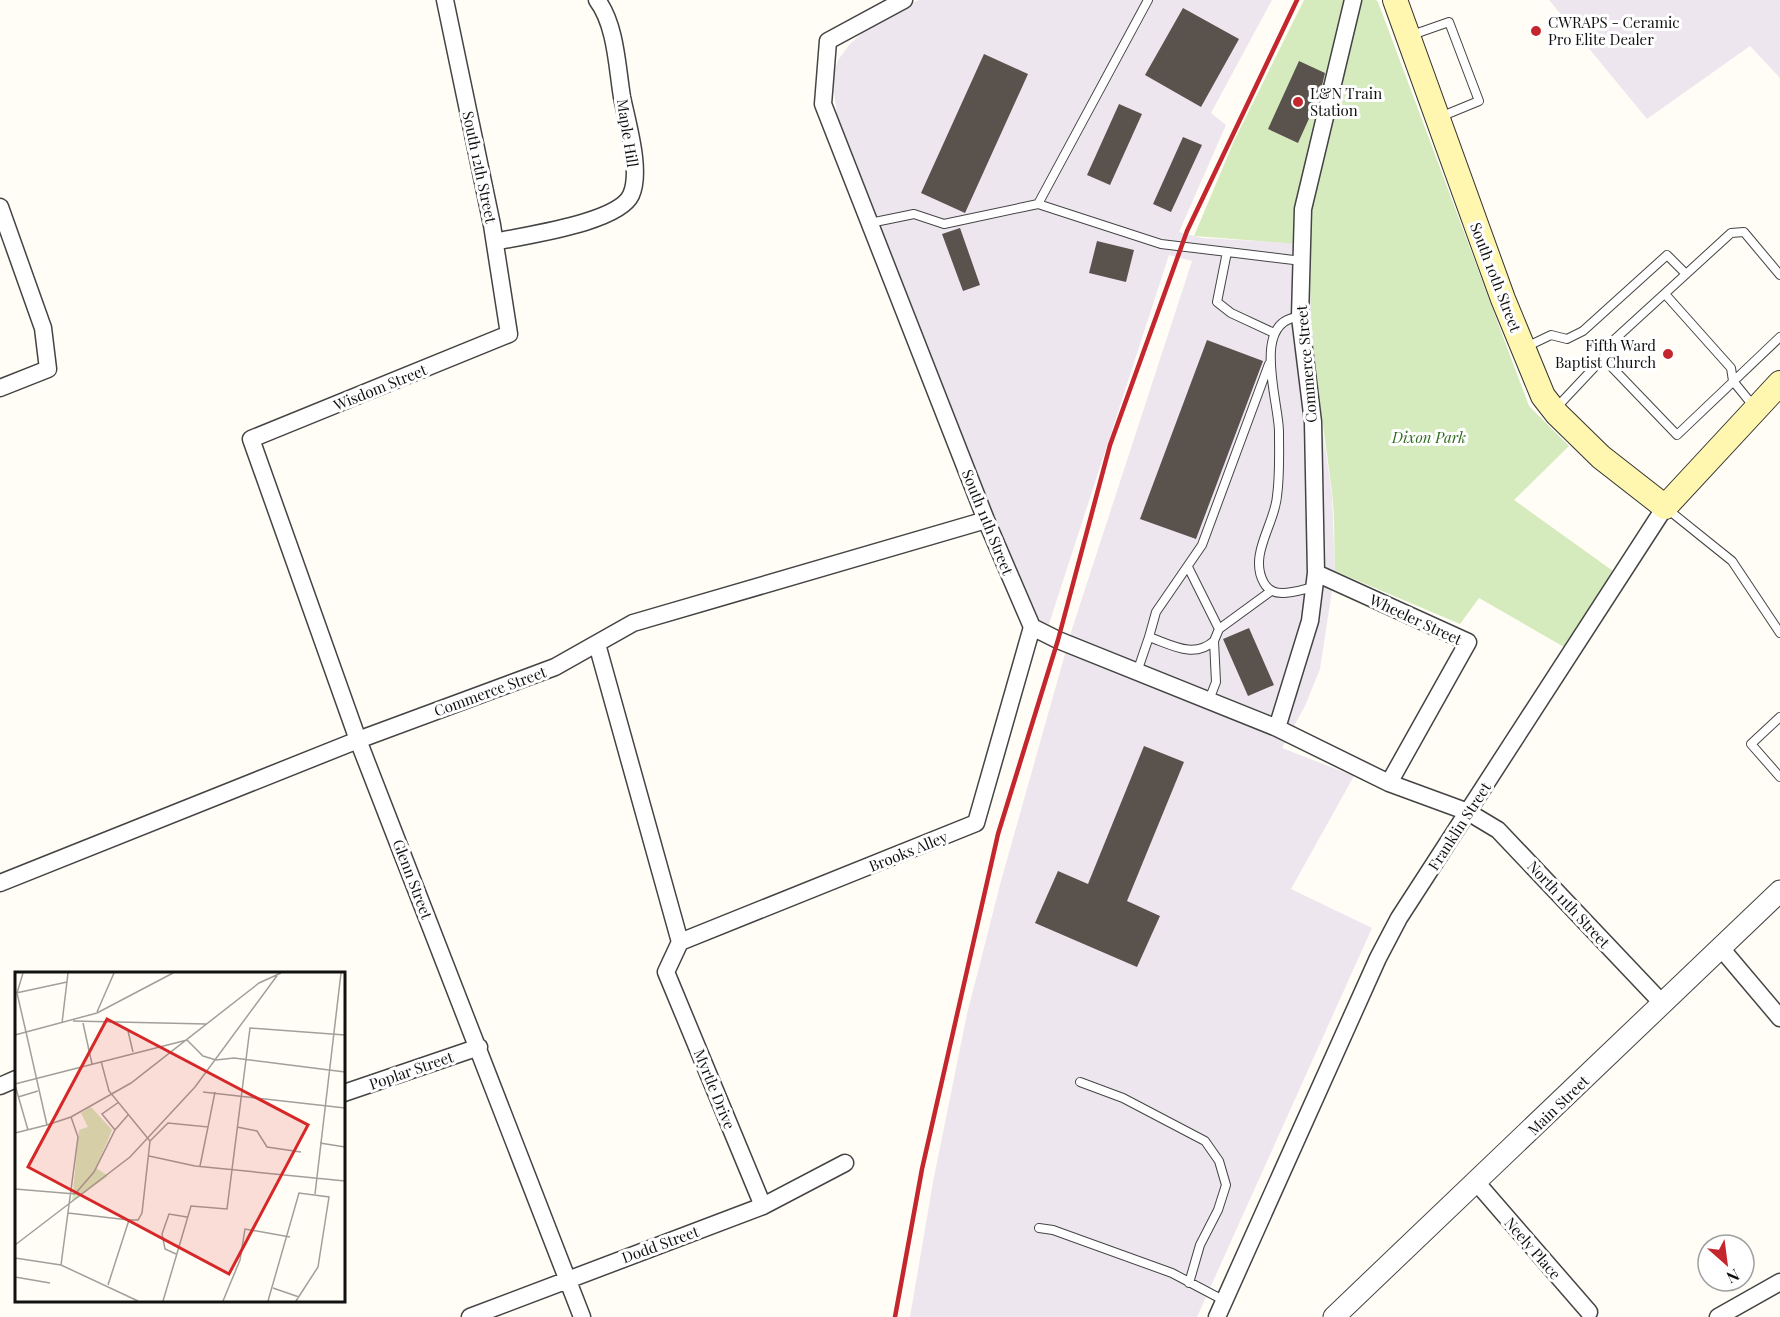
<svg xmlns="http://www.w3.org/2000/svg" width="1780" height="1317" viewBox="0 0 1780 1317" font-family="'Playfair Display',serif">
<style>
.industrial{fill:#eee6ef}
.green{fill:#d5ebbd}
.building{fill:#5a524d}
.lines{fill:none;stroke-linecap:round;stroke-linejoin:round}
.service-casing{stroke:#444;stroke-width:10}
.minor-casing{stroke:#444;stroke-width:19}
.tertiary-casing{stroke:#444;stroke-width:23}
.secondary-casing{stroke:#333;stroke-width:26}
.service{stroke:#fff;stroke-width:8}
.minor{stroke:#fff;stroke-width:16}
.tertiary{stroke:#fff;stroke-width:21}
.secondary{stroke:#fff6b0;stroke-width:24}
.rail{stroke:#c4262e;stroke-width:4.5}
.poi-dot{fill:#c4262e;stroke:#fff;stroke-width:2}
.labels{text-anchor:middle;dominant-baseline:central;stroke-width:6;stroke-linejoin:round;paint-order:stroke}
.poi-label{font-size:15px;fill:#111;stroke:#fff;text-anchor:start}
.street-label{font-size:15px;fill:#111;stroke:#fff}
.park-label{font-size:15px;font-style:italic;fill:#2f6b1f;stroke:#fff}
.inset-road{fill:none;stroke:#a09f9a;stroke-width:1.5}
.view{fill:#d62828;fill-opacity:0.15;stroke:#d62828;stroke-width:3}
.inset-edge{fill:none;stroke:#111;stroke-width:3}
</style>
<rect width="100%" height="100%" fill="#fffdf5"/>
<path class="industrial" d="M919 0H1272L1211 113 1226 125 1179 232 1202 238 1311 244 1313 318 1321 418 1332 495 1335 571 1320 669 1305 706 1282 748 1354 776 1291 889 1372 928 1197 1317H910L933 1182 967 1014 1001 881 1072 629 1192 261 1169 255 1048 627 1039 622 1028 608 838 121 832 78 838 60 849 45 871 25 893 11Z
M1549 0H1780V78L1750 46 1647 119Z"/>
<path class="green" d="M1304 0H1376L1378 2 1529 406 1569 446 1514 500 1613 571 1564 647 1479 598 1460 624 1335 571C1334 545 1335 518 1332 492 1322 411 1306 327 1311 245L1194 236 1234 141Z"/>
<path class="building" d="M1183 8 1239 39 1201 107 1145 75Z
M984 54 1028 74 965 213 921 193Z
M1299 61 1325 73 1320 94 1298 143 1268 129Z
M1119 104 1142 114 1110 185 1087 175Z
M1183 137 1202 145 1171 212 1153 204Z
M960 228 980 285 963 291 942 234Z
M1097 241 1134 250 1126 282 1089 273Z
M1207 340 1263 361 1196 539 1140 519Z
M1249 628 1274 685 1248 696 1223 639Z
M1144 746 1184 762 1127 901 1160 916 1137 967 1035 923 1058 871 1088 884Z"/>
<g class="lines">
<g class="service-casing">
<path id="service" d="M1409 36 1449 22 1479 101 1440 117
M1038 204 1161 244 1302 261
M870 223 914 214 944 224 1038 204 1148 0
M1227 252 1217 302 1231 313 1274 333
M1780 275 1744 232 1731 233 1615 339 1603 358 1677 435 1780 337
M1665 294 1731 368 1733 381 1755 408
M1300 317C1250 319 1279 402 1279 432 1279 453 1280 475 1277 496 1275 524 1248 555 1264 583 1274 601 1299 590 1314 587
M1526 347 1551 335 1567 339 1583 331 1667 255 1686 274
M1556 408 1603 358
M1666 508 1732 561 1780 633
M1188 567 1219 629
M1149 637 1156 612 1202 545 1269 364
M1137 672 1149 637C1172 645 1194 659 1214 641
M1209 700 1216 682 1214 641 1219 629 1271 591
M1780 717 1751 744 1780 777
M1080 1082 1123 1098 1205 1141 1219 1161 1226 1185 1218 1210 1200 1245 1189 1283
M1039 1228 1053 1230 1172 1273 1225 1301"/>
</g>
<g class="minor-casing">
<path id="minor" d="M445 0 492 225 509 334 251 439 358 740 582 1317
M904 0 828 41 823 104 986 520 1032 627 1058 640 1277 728 1389 783 1468 812 1498 830 1663 1004
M0 207 43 328 48 369 0 388
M495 242C525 235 618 223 631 195 642 171 627 122 622 97 617 67 616 25 597 0
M1316 573 1468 642 1389 783
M597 644 680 942
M1277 728 1310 621 1316 573 1313 422 1300 317 1303 209 1353 0
M0 883 358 740 555 667 633 623 986 520
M1720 947 1780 1018
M0 1086 16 1079
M344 1093 479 1047
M1477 1183 1589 1312
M763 1206 666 972 680 942 976 823 1032 627
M470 1317 763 1206 845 1163
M1217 1317 1378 958 1399 918 1665 507
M1718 1317 1780 1282"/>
</g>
<g class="tertiary-casing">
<path id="tertiary" d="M1334 1317 1780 891"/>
</g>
<g class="secondary-casing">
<path id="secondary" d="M1395 0 1503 299 1543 396 1557 414 1601 457 1665 507 1780 383"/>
</g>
<use href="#service" class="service"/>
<use href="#minor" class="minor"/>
<use href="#tertiary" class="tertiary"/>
<use href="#secondary" class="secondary"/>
<path class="rail" d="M895 1317 922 1169 998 834 1058 640 1110 445 1187 231 1297 0"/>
</g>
<g class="poi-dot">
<circle cx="1536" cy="31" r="6"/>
<circle cx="1298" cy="102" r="6"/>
<circle cx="1668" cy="354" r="6"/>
</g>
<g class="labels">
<g class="poi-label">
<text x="1548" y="22">CWRAPS - Ceramic<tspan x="1548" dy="17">Pro Elite Dealer</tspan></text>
<text x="1310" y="93">L&amp;N Train<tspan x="1310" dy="17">Station</tspan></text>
<text x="1656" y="345" text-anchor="end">Fifth Ward<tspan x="1656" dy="17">Baptist Church</tspan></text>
</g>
<g class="street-label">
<text transform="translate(628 133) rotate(81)">Maple Hill</text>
<text transform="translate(480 167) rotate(78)">South 12th Street</text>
<text transform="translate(1496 277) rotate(69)">South 10th Street</text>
<text transform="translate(1306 364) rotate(-95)">Commerce Street</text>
<text transform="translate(380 387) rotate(-22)">Wisdom Street</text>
<text transform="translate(988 522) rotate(68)">South 11th Street</text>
<text transform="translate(1416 619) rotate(25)">Wheeler Street</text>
<text transform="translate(490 691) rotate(-20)">Commerce Street</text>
<text transform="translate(1459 826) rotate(-57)">Franklin Street</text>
<text transform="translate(908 851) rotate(-22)">Brooks Alley</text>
<text transform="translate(413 879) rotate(69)">Glenn Street</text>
<text transform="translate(1569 904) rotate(47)">North 11th Street</text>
<text transform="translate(411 1070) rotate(-19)">Poplar Street</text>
<text transform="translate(715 1089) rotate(68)">Myrtle Drive</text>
<text transform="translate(1558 1105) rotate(-44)">Main Street</text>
<text transform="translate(660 1244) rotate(-20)">Dodd Street</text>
<text transform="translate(1533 1248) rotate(49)">Neely Place</text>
</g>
<g class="park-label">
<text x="1429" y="437">Dixon Park</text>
</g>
</g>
<g transform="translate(15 972)">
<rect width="330" height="330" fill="#fffdf5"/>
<path d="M76 135 97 158 81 196 93 204 57 230 64 158 73 155 66 141Z" fill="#d5ebbd"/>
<path class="inset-road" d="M8 1 2 21 11 60M1 21 52 10M82 40 99 1M58 49 191 52M47 51 53 1M68 51 77 92M113 59 118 80M11 60 32 153 56 145 63 165 46 293M0 63 82 41 158 1M172 68 188 84 201 88 219 86 330 100M0 112 172 68M0 113 13 158M188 120 330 136M3 125 23 119M56 145 116 111 244 11 266 1M222 155 242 159 252 175 286 180M100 158 87 142 104 130M0 161 32 153M135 169 153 151 193 155 200 120M305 171 330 175M134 184 180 194 330 209M185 194 193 155M0 217 60 222 79 200 100 158 113 143M300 222 326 1M53 241 114 248H123L127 241 135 169 94 119 86 89M0 273 115 185 180 115 264 1M161 282 150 277 147 262 154 242 172 245M0 286 46 293 123 329M0 305 35 311M93 313 114 248M258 316 284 325M148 329 176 234 212 237 235 56 330 63M208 329 225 288 230 257 275 265M253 329 284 221 314 225 303 295 281 329"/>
<path class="view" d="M92 47 293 153 214 302 13 195Z"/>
<rect width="330" height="330" class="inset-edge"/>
</g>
<g transform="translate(1726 1263) rotate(152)"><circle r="28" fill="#ffffff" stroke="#a0a0a0" stroke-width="1.5"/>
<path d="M0-4.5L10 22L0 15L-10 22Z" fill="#c4262e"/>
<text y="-9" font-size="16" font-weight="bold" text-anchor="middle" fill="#111111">N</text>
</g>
</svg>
